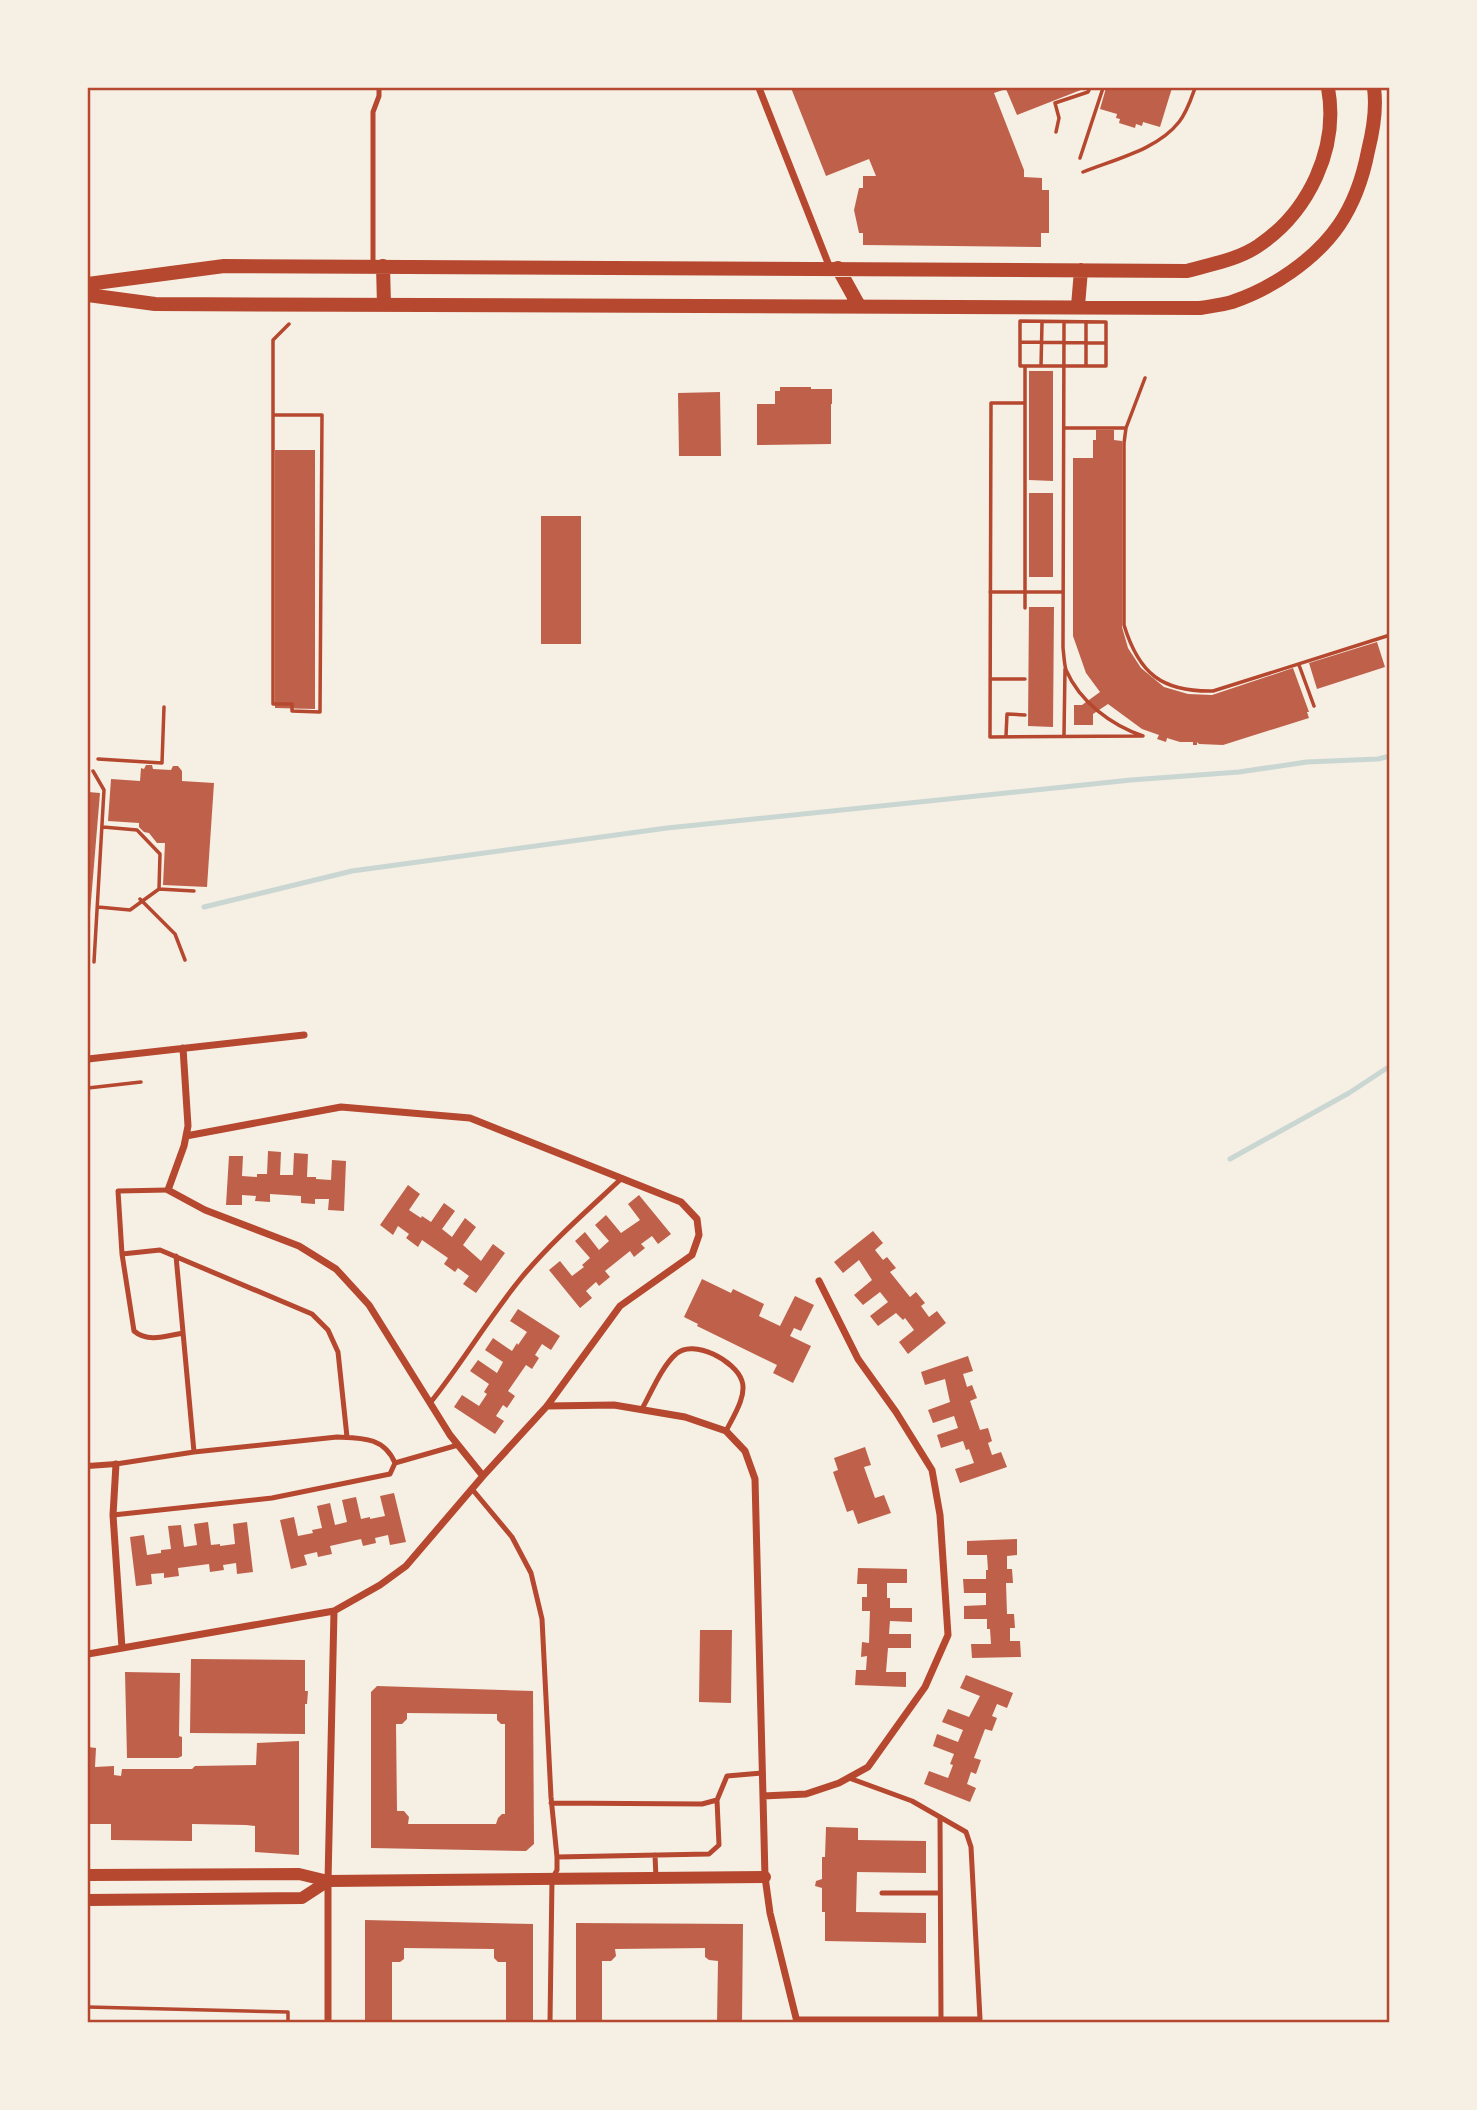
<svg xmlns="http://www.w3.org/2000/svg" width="1477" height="2110" viewBox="0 0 1477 2110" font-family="'Nunito Sans',sans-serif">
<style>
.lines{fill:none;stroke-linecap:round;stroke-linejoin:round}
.stream{stroke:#c9d6d2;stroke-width:5}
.building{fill:#bf614a;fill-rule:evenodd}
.path{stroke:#b5482f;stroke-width:3.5}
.service{stroke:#b5482f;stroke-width:5}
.pedestrian{stroke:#b5482f;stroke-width:6}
.minor{stroke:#b5482f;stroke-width:7}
.tertiary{stroke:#b5482f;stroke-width:12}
.secondary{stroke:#b5482f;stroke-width:14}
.neatline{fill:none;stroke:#b5482f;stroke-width:2.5}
</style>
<rect width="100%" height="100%" fill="#f6efe4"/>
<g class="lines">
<path class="stream" d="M204 907 352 871 667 828 1131 780 1239 772 1307 762 1378 759 1390 756
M1230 1159 1349 1093 1390 1066"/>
</g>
<path class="building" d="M791 88H1086L1017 115 1006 89 994 93 1024 170V177L1042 178V190H1049V233H1041V247L863 245V233H859L854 210 859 188H863V176H876L869 159 826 176Z
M1106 88H1172L1160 127 1143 122 1142 126 1136 124 1135 128 1119 123 1120 119 1116 118 1117 114 1100 109Z
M1029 371H1053V481L1029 480Z
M780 387H811V389H832V404H831V444L757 445V404H775V391H780Z
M720 392 721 456H679L678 393Z
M1096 430H1114V440L1122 441V627L1128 648 1141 668 1164 687 1188 694 1212 695 1293 668 1309 712H1307L1309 718 1223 745 1199 744 1197 742V745H1193V742H1180L1167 738 1166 742 1157 739 1159 735 1142 729 1108 704 1093 714V725H1074V705H1082L1100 692 1086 673 1073 636V458H1093V440H1096Z
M275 450H315V709L275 708Z
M1029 493H1053V577H1029Z
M541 516H581V644H541Z
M1029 607H1054L1053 727 1028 726Z
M1377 642 1385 667 1317 689 1309 663Z
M146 765H152L153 769 171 770 173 766H178L182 771V781L214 783 207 887 163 885 165 843H157L149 833 144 832 139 827V823L108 821 111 779 140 781 141 768 144 769Z
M88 792 100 793 89 925H88Z
M268 1151 281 1152 280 1175H293L294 1153 308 1154 307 1177H316V1179L331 1180 332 1160 346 1161 344 1211 328 1210 329 1199H315V1204L301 1203V1196L270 1194V1202L255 1201 256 1196 242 1195V1205H226L229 1156H243L242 1176 257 1177V1174H267Z
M408 1185 420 1194 409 1210 421 1218 422 1216 431 1222 444 1203 455 1211 442 1229 452 1237 465 1218 476 1227 463 1245 481 1261 493 1244 505 1253 476 1293 463 1284 469 1276 458 1268 455 1272 444 1264 448 1258 422 1240 418 1247 406 1238 409 1234 398 1226 393 1235 380 1225Z
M639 1195 671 1234 658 1244 652 1236 641 1244 645 1248 634 1257 630 1251 605 1271 610 1277 599 1286 596 1282 586 1291 592 1298 580 1308 549 1270 560 1261 572 1276 584 1267 582 1265 590 1258 575 1241 585 1232 599 1250 609 1241 595 1225 606 1215 621 1233 640 1220 628 1204Z
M873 1231 883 1243 875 1250 883 1260 887 1257 896 1268 890 1272 910 1297 916 1292 925 1303 921 1306 929 1317 937 1311 946 1323 908 1354 899 1342 914 1330 905 1318 903 1320 896 1313 878 1326 870 1316 888 1302 880 1292 863 1305 854 1295 872 1280 859 1260 843 1273 834 1262Z
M702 1279 731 1293 733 1289 764 1304 759 1316 780 1326 795 1296 814 1305 801 1331 794 1328 790 1336 811 1346 793 1383 773 1373 777 1365 697 1326 698 1324 684 1317Z
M518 1309 560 1336 551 1350 542 1344 535 1355 539 1358 532 1369 526 1365 508 1391 515 1396 507 1408 503 1405 496 1416 504 1421 495 1434 454 1407 462 1395 479 1406 487 1394 484 1392 489 1384 470 1371 478 1360 497 1373 503 1362 485 1350 493 1338 512 1351 517 1343 518 1345 527 1332 510 1321Z
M968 1356 973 1371 963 1374 967 1387 972 1385 977 1398 970 1401 980 1430 988 1428 992 1441 988 1443 992 1455 1001 1452 1007 1467 960 1483 955 1469 974 1463 969 1449 966 1450 963 1441 941 1448 937 1435 958 1428 954 1416 933 1423 928 1410 950 1402 945 1379 925 1385 921 1372Z
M865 1447 871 1465 864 1467 875 1498 884 1495 891 1513 858 1524 853 1510 847 1512 833 1472 838 1470 834 1458Z
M394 1493 406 1542 390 1545 388 1535 375 1538 376 1543 363 1546 361 1539 330 1546 332 1554 318 1557 317 1552 304 1555 307 1565 291 1569 280 1520 294 1517 298 1536 313 1533 312 1530 322 1528 317 1506 330 1503 335 1525 347 1522 342 1500 356 1497 361 1519 370 1517V1519L385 1516 380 1496Z
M208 1522 211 1545 220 1544V1546L235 1544 233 1524 247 1522 253 1572 237 1574 236 1563 223 1565 224 1570 210 1572 209 1564 178 1568 179 1576 164 1578V1573L151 1574 152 1584 136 1586 130 1537 144 1535 147 1555 161 1553V1550L171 1549 168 1526 181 1525 184 1547 197 1545 194 1524Z
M1017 1539V1555L1007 1556V1569H1012L1013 1583H1006L1007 1614H1014L1015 1628H1010V1641H1020L1021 1657 972 1658 971 1644H991L990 1629H987V1619H964V1606L986 1605V1593H964L963 1579H986V1570H988L987 1555H967V1541Z
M858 1568 907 1569V1583H887V1598H890V1608H912V1622L890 1621 889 1634H911V1648H888L886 1672H906V1687L855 1685 856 1670H866L867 1656 861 1657 862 1642 869 1643 870 1611H862V1597H867V1584H857Z
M700 1630H732L731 1703 699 1702Z
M191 1659 305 1660V1691H308L307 1704H305V1734L190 1733Z
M125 1672 180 1673 179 1736 182 1737V1756L178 1758H127Z
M966 1675 1013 1693 1007 1708 997 1704 992 1716 997 1718 992 1731 985 1729 974 1758 981 1760 976 1774 971 1772 967 1784 976 1788 970 1802 924 1784 929 1771 948 1778 953 1765 950 1764 954 1754 933 1746 937 1734 958 1742 963 1730 942 1722 948 1709 969 1717 980 1696 960 1688Z
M377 1686 533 1691 534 1844 526 1851 371 1848V1692ZM407 1713 497 1714V1720L501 1724H505V1814H502L498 1818 496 1824H408L409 1817 404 1811H397L396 1724H402L407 1719Z
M299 1741V1855L255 1852V1826L246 1825 192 1824V1841L111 1840V1824H88V1747L96 1748 95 1767 114 1766V1775L121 1776 122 1769H192L195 1766 256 1765 257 1743Z
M826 1827 858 1828V1840L926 1841V1873L857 1872 856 1912 926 1913V1943L825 1941V1912H822V1888L815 1886 816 1881 822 1879V1857H825Z
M365 1920 533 1924V2022H506V1962H498L494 1958V1949L404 1948V1959L400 1962H392V2022H365Z
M576 1923 743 1924 742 2022H717L718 1961 709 1960 705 1957V1948L615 1949 616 1956 611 1961H602V2022H576Z"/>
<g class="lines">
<path class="path" d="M1056 132 1059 118 1055 103 1088 92 1090 88
M1080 158 1103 88
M1083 172C1115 159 1157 150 1179 122 1187 112 1191 99 1195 88
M1020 321 1106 322V366H1020Z
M1086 323V366
M1020 342 1106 343
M1025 366V608
M1041 366 1042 323
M1145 378 1126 428 1124 443V625C1139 674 1162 692 1213 691L1390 635
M1025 403H991L990 737 1143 736C1111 725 1080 702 1066 670 1064 663 1064 655 1063 648L1064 324
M273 415H322L320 712 292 711V704H273V340L289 324
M1064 428H1126
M990 592H1063
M1299 665 1314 706
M990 679H1025
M1064 735 1065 669
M1006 736 1007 714 1025 715
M98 759 162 763 164 707
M93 771 104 790 94 962
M103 827 137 830 160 854 159 889
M140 899 175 934 185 960
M98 907 130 910 159 889 194 891
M88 1088 141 1082
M88 2007 288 2012V2022"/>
<path class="service" d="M373 265V112L379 96V88
M168 1190 118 1191 122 1254 134 1331C148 1343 166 1336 183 1333
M122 1254 160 1250 312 1314 328 1330 338 1352 347 1437
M176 1256 194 1452
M430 1403C463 1362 489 1317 522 1277 552 1241 588 1210 622 1178
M642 1409C651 1393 662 1366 676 1354 693 1338 736 1361 742 1381 747 1396 733 1417 726 1431
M116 1464 194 1452 337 1437C362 1438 384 1437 395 1463
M472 1489 512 1537 531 1573 542 1619 551 1797 557 1857V1870L552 1879 550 2022
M113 1515 272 1498 390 1474 395 1463 458 1445
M551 1803 702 1804 717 1800 727 1776 762 1773
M940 1817 941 2019
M655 1855 656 1878
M557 1857 709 1854 719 1845 717 1800
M882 1893H940
M796 2019H980L971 1847 966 1832 912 1801 849 1778"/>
<path class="pedestrian" d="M88 1466 116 1464"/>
<path class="minor" d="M759 88 830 268
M183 1048 188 1126 184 1146 168 1190 205 1210 299 1246 336 1269 369 1305 450 1435 483 1476
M88 1059 304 1035
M547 1406 614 1405 685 1417 726 1431 745 1451 755 1479 765 1877 770 1913 797 2022
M116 1464 113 1515 122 1648
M88 1654 334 1611 380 1585 406 1566 483 1476 547 1406 620 1306 692 1255 699 1235 697 1219 681 1202 470 1118 341 1107 186 1136
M763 1796 806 1794 839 1783 868 1767 925 1687 948 1635 940 1515 932 1470 896 1412 858 1359 819 1281
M328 2022V1881L334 1611"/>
<path class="tertiary" d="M88 1875 299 1874 328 1881 765 1877
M88 1900 302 1898 328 1881"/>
<path class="secondary" d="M383 266 384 305
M838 268 859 306
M88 284 224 266 1187 271C1211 264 1237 260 1258 246 1309 212 1339 148 1328 88
M88 295 155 304 1200 308C1211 306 1222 305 1232 302 1271 289 1315 260 1339 225 1354 203 1363 177 1368 151 1373 131 1377 109 1374 88
M1078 306 1081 270"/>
</g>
<rect width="1477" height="2110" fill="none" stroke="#f6efe4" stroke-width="178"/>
<rect x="89" y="89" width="1299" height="1932" class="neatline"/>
</svg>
